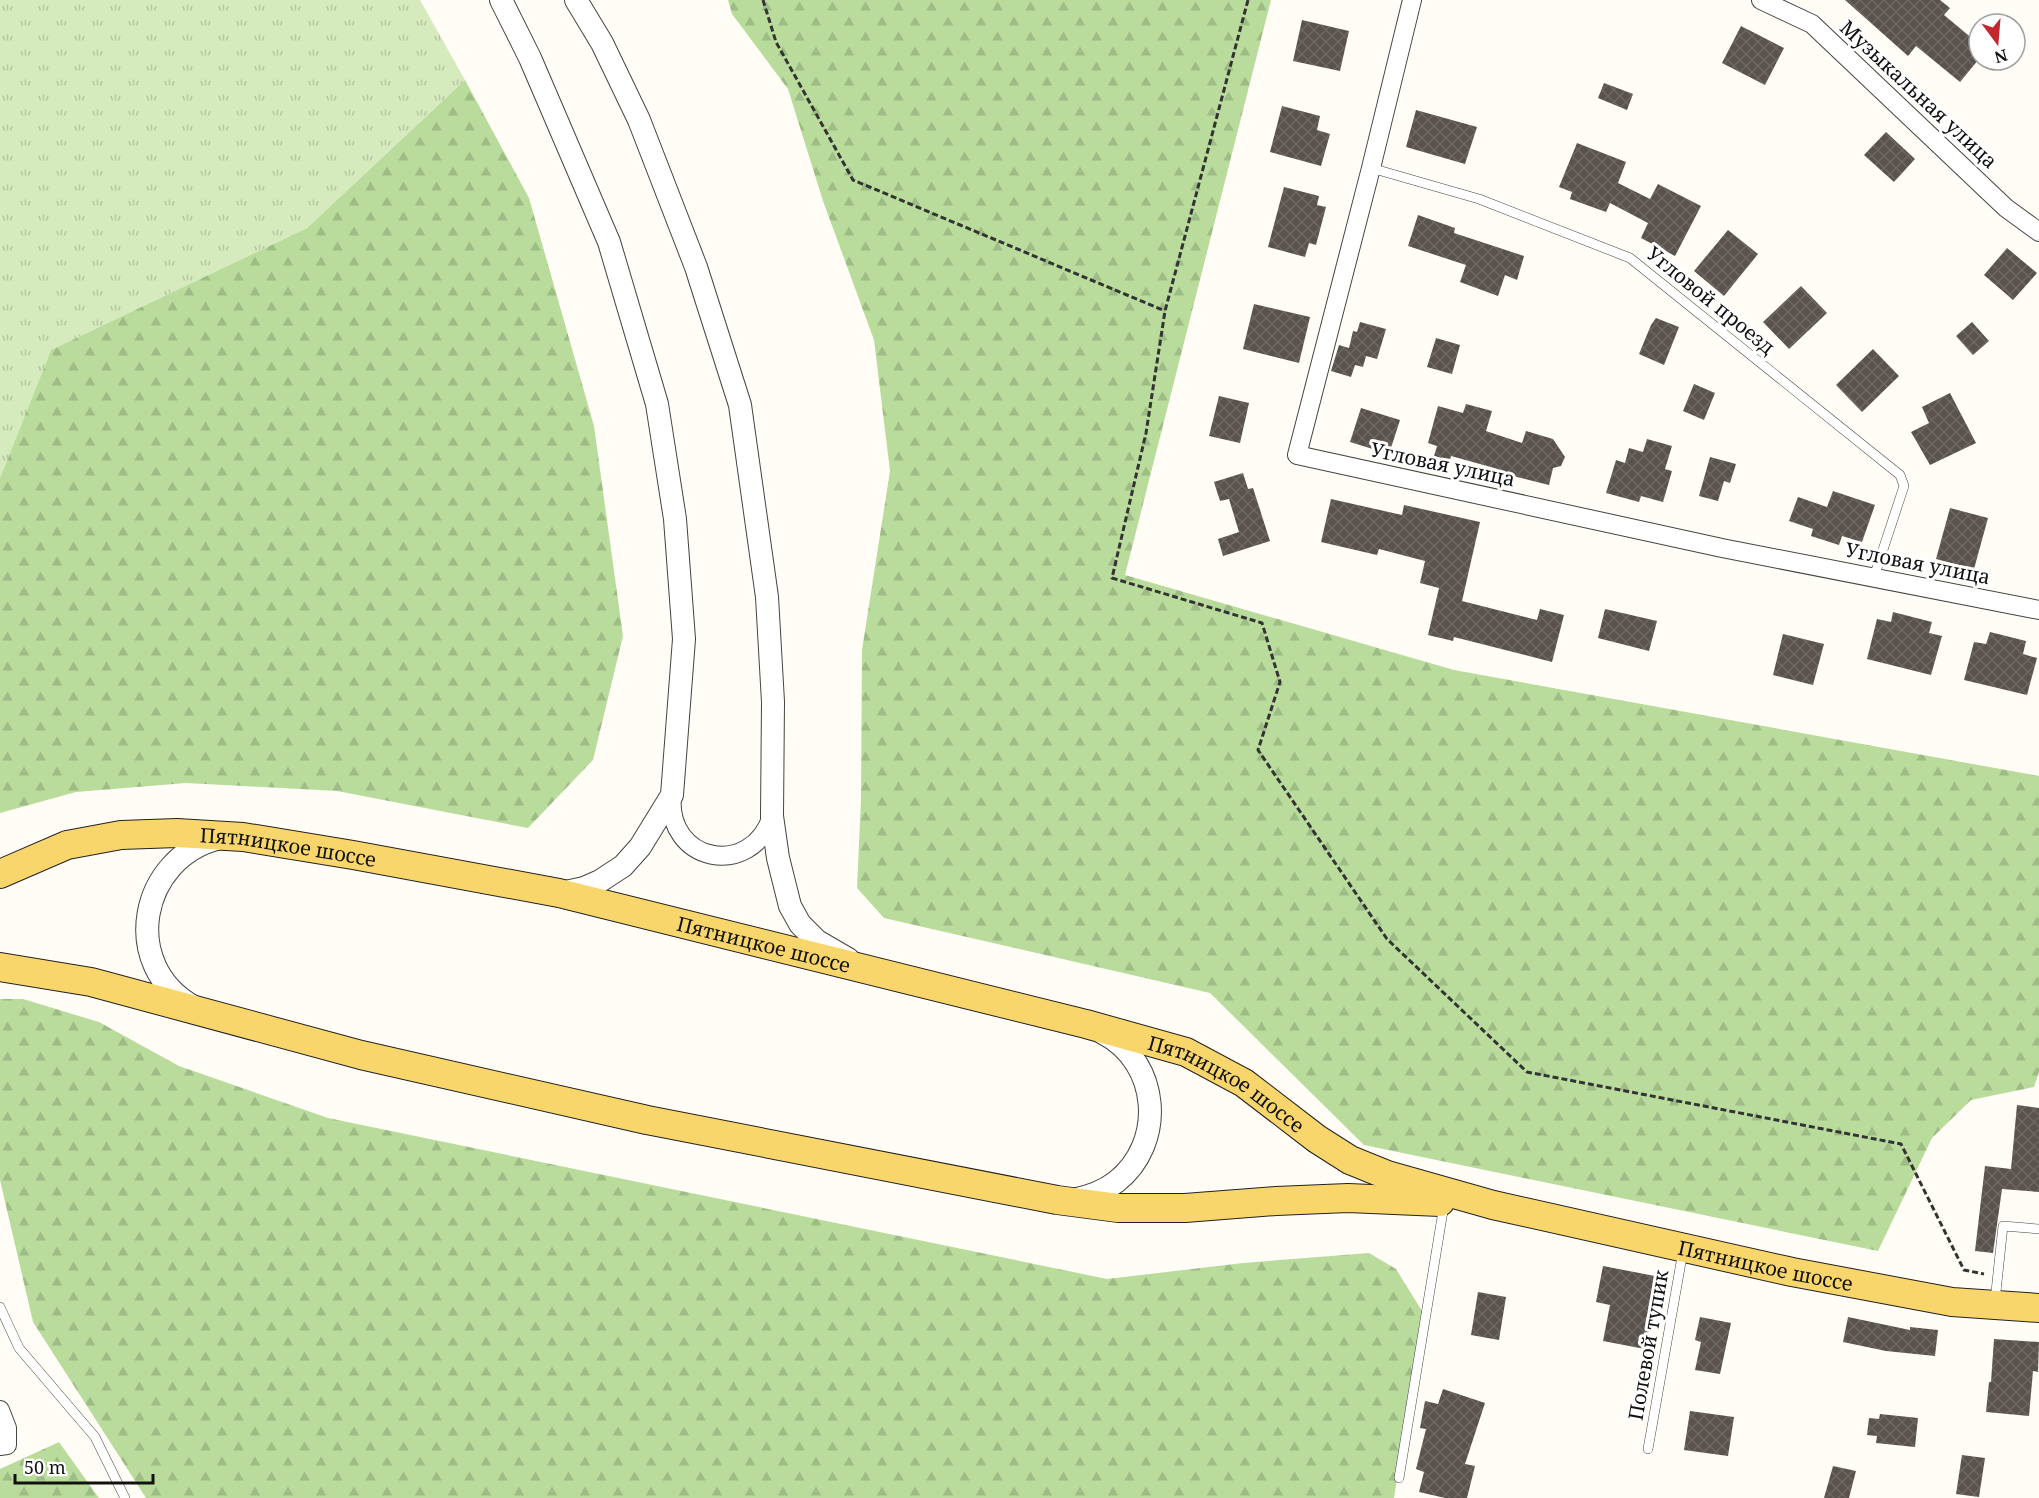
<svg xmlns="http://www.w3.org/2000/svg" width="2039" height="1498" viewBox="0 0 2039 1498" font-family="'Noto Serif',serif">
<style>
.grass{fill:url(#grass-tufts)}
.forest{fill:url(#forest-firs)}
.building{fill:url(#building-cross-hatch)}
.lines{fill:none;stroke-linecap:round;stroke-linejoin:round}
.service-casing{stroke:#444;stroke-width:10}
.minor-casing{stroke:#444;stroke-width:20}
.tertiary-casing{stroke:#444;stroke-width:24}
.primary-casing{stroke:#222;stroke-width:30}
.path{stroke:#333;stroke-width:3;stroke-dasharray:6 3;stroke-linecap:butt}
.service{stroke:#fff;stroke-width:9}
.minor{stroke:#fff;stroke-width:18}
.tertiary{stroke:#fff;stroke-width:22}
.primary{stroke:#f9d66b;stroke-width:28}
.labels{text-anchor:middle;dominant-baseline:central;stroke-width:6;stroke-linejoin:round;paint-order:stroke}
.street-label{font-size:20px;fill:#111;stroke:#fff}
</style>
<defs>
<pattern id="grass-tufts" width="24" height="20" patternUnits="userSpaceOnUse" patternTransform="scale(1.5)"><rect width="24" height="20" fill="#d5ebbd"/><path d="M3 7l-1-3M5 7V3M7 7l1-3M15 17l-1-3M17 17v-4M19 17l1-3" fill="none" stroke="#b6c8a1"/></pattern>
<pattern id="forest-firs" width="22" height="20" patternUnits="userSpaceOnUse" patternTransform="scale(1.5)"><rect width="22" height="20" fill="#b9dc9c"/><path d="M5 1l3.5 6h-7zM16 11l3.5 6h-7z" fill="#9ebc85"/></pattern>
<pattern id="building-cross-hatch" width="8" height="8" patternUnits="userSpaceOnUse" patternTransform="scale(1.5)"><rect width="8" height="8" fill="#5a524d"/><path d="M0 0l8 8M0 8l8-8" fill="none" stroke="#6d6662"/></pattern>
</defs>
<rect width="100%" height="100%" fill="#fffdf5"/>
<path class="grass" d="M0 0H420L465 80 307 228 51 350 0 478Z"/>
<path class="forest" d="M728 0H1271L1125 575 1454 670 2039 776V1072L2034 1087 1971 1100 1932 1138 1878 1251 1364 1145 1210 993 884 918 857 888 861 800 862 650 890 471 874 340 823 201 788 89 732 14Z
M465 80 529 198 594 426 623 636 593 760 528 828 337 791 186 783 76 792 0 813V478L51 350 307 228Z
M0 999H23L99 1022 179 1066 328 1118 1107 1279 1243 1263 1369 1253 1396 1269 1422 1311 1394 1498H146L33 1322 0 1180Z
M59 1442 99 1498H0V1469Z"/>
<path class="building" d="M1845 0H1940L1950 8 1944 15 1979 44V59L1960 82 1916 46 1908 56Z
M1302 20 1349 31 1340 71 1293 61Z
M1741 26 1784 48 1765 85 1722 63Z
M1604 83 1633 94 1627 110 1598 98Z
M1282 106 1320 116 1317 130 1330 134 1321 166 1270 152Z
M1416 110 1477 127 1465 164 1406 147Z
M1886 132 1915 159 1894 182 1864 155Z
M1577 143 1626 162 1618 183 1650 199 1658 184 1701 206 1675 256 1641 238 1648 223 1610 203 1606 212 1570 199 1572 192 1559 187Z
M1284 187 1319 196 1317 205 1326 207 1316 245 1309 243 1305 257 1268 247Z
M1418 215 1455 228 1454 233 1524 256 1517 280 1505 275 1498 296 1460 282 1466 265 1408 246Z
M1728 230 1758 254 1724 296 1694 271Z
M2007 248 2037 273 2013 300 1984 275Z
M1801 286 1827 313 1789 349 1763 322Z
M1254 304 1310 317 1299 363 1243 349Z
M1656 318 1679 327 1664 365 1639 354 1651 325Z
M1360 322 1386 329 1377 359 1366 356 1363 367 1355 365 1351 377 1331 371 1339 345 1349 348 1353 331 1357 332Z
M1972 322 1989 341 1973 355 1956 336Z
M1436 338 1460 345 1452 374 1427 367Z
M1873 349 1899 376 1862 412 1836 385Z
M1694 384 1715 393 1704 420 1683 411Z
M1950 393 1976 443 1930 465 1911 432 1929 423 1922 407Z
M1219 396 1249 403 1240 443 1209 436Z
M1466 404 1492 411 1486 431 1522 443 1526 431 1553 439 1565 457 1561 466 1553 468 1549 485 1497 472 1498 469 1451 456 1450 460 1434 456 1437 446 1428 443 1438 406 1463 413Z
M1361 408 1400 420 1389 454 1350 442Z
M1647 439 1672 446 1665 469 1672 471 1663 502 1641 496 1639 502 1606 493 1616 460 1625 463 1629 448 1643 452Z
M1710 457 1736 464 1730 483 1724 481 1718 501 1699 496Z
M1243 473 1248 489 1253 488 1270 541 1223 556 1218 539 1239 532 1229 499 1220 501 1214 482Z
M1833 491 1875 505 1862 542 1842 536 1839 545 1811 536 1813 529 1789 521 1798 497 1827 507Z
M1331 499 1402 515 1404 505 1480 522 1462 601 1537 620 1540 609 1564 615 1552 662 1454 637 1453 641 1428 635 1439 588 1420 583 1425 561 1379 549 1377 555 1321 542Z
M1950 508 1988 518 1974 569 1936 559Z
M1605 609 1657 621 1649 651 1598 638Z
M1893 612 1932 622 1929 633 1942 636 1931 675 1867 659 1877 619 1891 622Z
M1990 632 2026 641 2023 654 2037 658 2027 695 1964 680 1974 642 1986 644Z
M1783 634 1824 644 1813 685 1773 675Z
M2017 1105 2039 1108V1192L2002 1189 1993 1253 1975 1251 1985 1166 2011 1169Z
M1603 1266 1660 1277 1645 1349 1603 1341 1610 1305 1596 1302Z
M1478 1292 1506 1297 1499 1340 1471 1335Z
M1700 1317 1731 1323 1720 1374 1695 1370 1701 1342 1695 1340Z
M1848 1317 1910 1330V1327L1938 1330 1935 1356 1886 1351 1843 1342Z
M1994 1339 2039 1342 2038 1372 2033 1371 2029 1416 1986 1412 1989 1382H1991Z
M1443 1389 1485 1403 1465 1464 1475 1466 1467 1498H1445L1419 1492 1424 1472 1416 1469 1426 1429 1420 1428 1425 1401 1438 1404Z
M1690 1411 1734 1417 1728 1456 1684 1450Z
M1880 1414 1918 1418 1915 1447 1876 1443 1877 1436 1867 1435 1869 1418 1879 1419Z
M1962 1455 1985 1458 1979 1497 1956 1494Z
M1833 1466 1856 1471 1849 1498H1824Z"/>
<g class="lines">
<g class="service-casing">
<path id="service" d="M1371 168 1479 199 1630 258 1900 475 1904 486 1874 577
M1995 1301 2003 1226 2039 1229
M0 1307 19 1348 95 1437 125 1498
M1648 1449 1683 1251
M1399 1478 1444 1205"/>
</g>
<g class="minor-casing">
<path id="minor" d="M1412 0 1371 168 1297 455 1722 548 2039 610
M1761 0 1812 24 2006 208 2039 232
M672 795C665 862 751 880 772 816
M0 1410 7 1428V1445L0 1446"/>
</g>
<g class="tertiary-casing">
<path id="tertiary" d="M501 0 530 58 609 242 657 404 675 519 684 639 672 795 640 847 623 866 600 881 584 888 561 893
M576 0 602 43 639 120 696 267 740 405 767 597 773 702 772 816 778 858 790 906 800 924 817 941 848 959
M194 1007C119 966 139 857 220 838
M1073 1200C1088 1197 1103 1192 1116 1182 1166 1143 1160 1062 1103 1033"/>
</g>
<g class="primary-casing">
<g id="primary">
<path id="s1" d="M0 874 67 845 121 835 177 833 243 837 353 855 559 893 1086 1024 1186 1052 1244 1083 1317 1139 1350 1160 1387 1175 1493 1205 1792 1272 1952 1302 2039 1308"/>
<path d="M0 967 91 982 361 1055 647 1120 1057 1200 1118 1208H1185L1276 1201 1348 1198 1440 1202"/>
</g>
</g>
<path class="path" d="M763 0 776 42 853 180 1165 311
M1248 0 1165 311 1146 433 1112 578 1262 623 1280 682 1258 750 1387 939 1527 1072 1901 1144 1964 1270 1984 1274"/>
<use href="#service" class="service"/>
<use href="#minor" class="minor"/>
<use href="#tertiary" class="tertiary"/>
<use href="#primary" class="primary"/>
</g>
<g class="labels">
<g class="street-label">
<text transform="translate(1919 94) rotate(43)">Музыкальная улица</text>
<text transform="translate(1711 300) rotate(39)">Угловой проезд</text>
<text transform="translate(1443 464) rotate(12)">Угловая улица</text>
<text transform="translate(1918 563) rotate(11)">Угловая улица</text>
<text stroke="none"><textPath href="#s1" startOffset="296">Пятницкое шоссе</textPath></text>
<text stroke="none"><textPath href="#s1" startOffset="782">Пятницкое шоссе</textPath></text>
<text stroke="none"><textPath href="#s1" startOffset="1268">Пятницкое шоссе</textPath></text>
<text stroke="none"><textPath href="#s1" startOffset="1844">Пятницкое шоссе</textPath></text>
<text transform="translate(1648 1345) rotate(-80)">Полевой тупик</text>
</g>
</g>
<g transform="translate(1997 42) rotate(164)"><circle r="28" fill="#ffffff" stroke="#a0a0a0" stroke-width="1.5"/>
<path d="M0-4.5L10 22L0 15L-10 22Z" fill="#c4262e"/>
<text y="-9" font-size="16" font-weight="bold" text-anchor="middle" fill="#111111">N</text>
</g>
<path d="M15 1474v9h138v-9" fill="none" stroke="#111111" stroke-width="3"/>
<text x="24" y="1474" font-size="18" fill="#111111" stroke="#ffffff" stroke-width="4.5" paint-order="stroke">50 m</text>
</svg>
